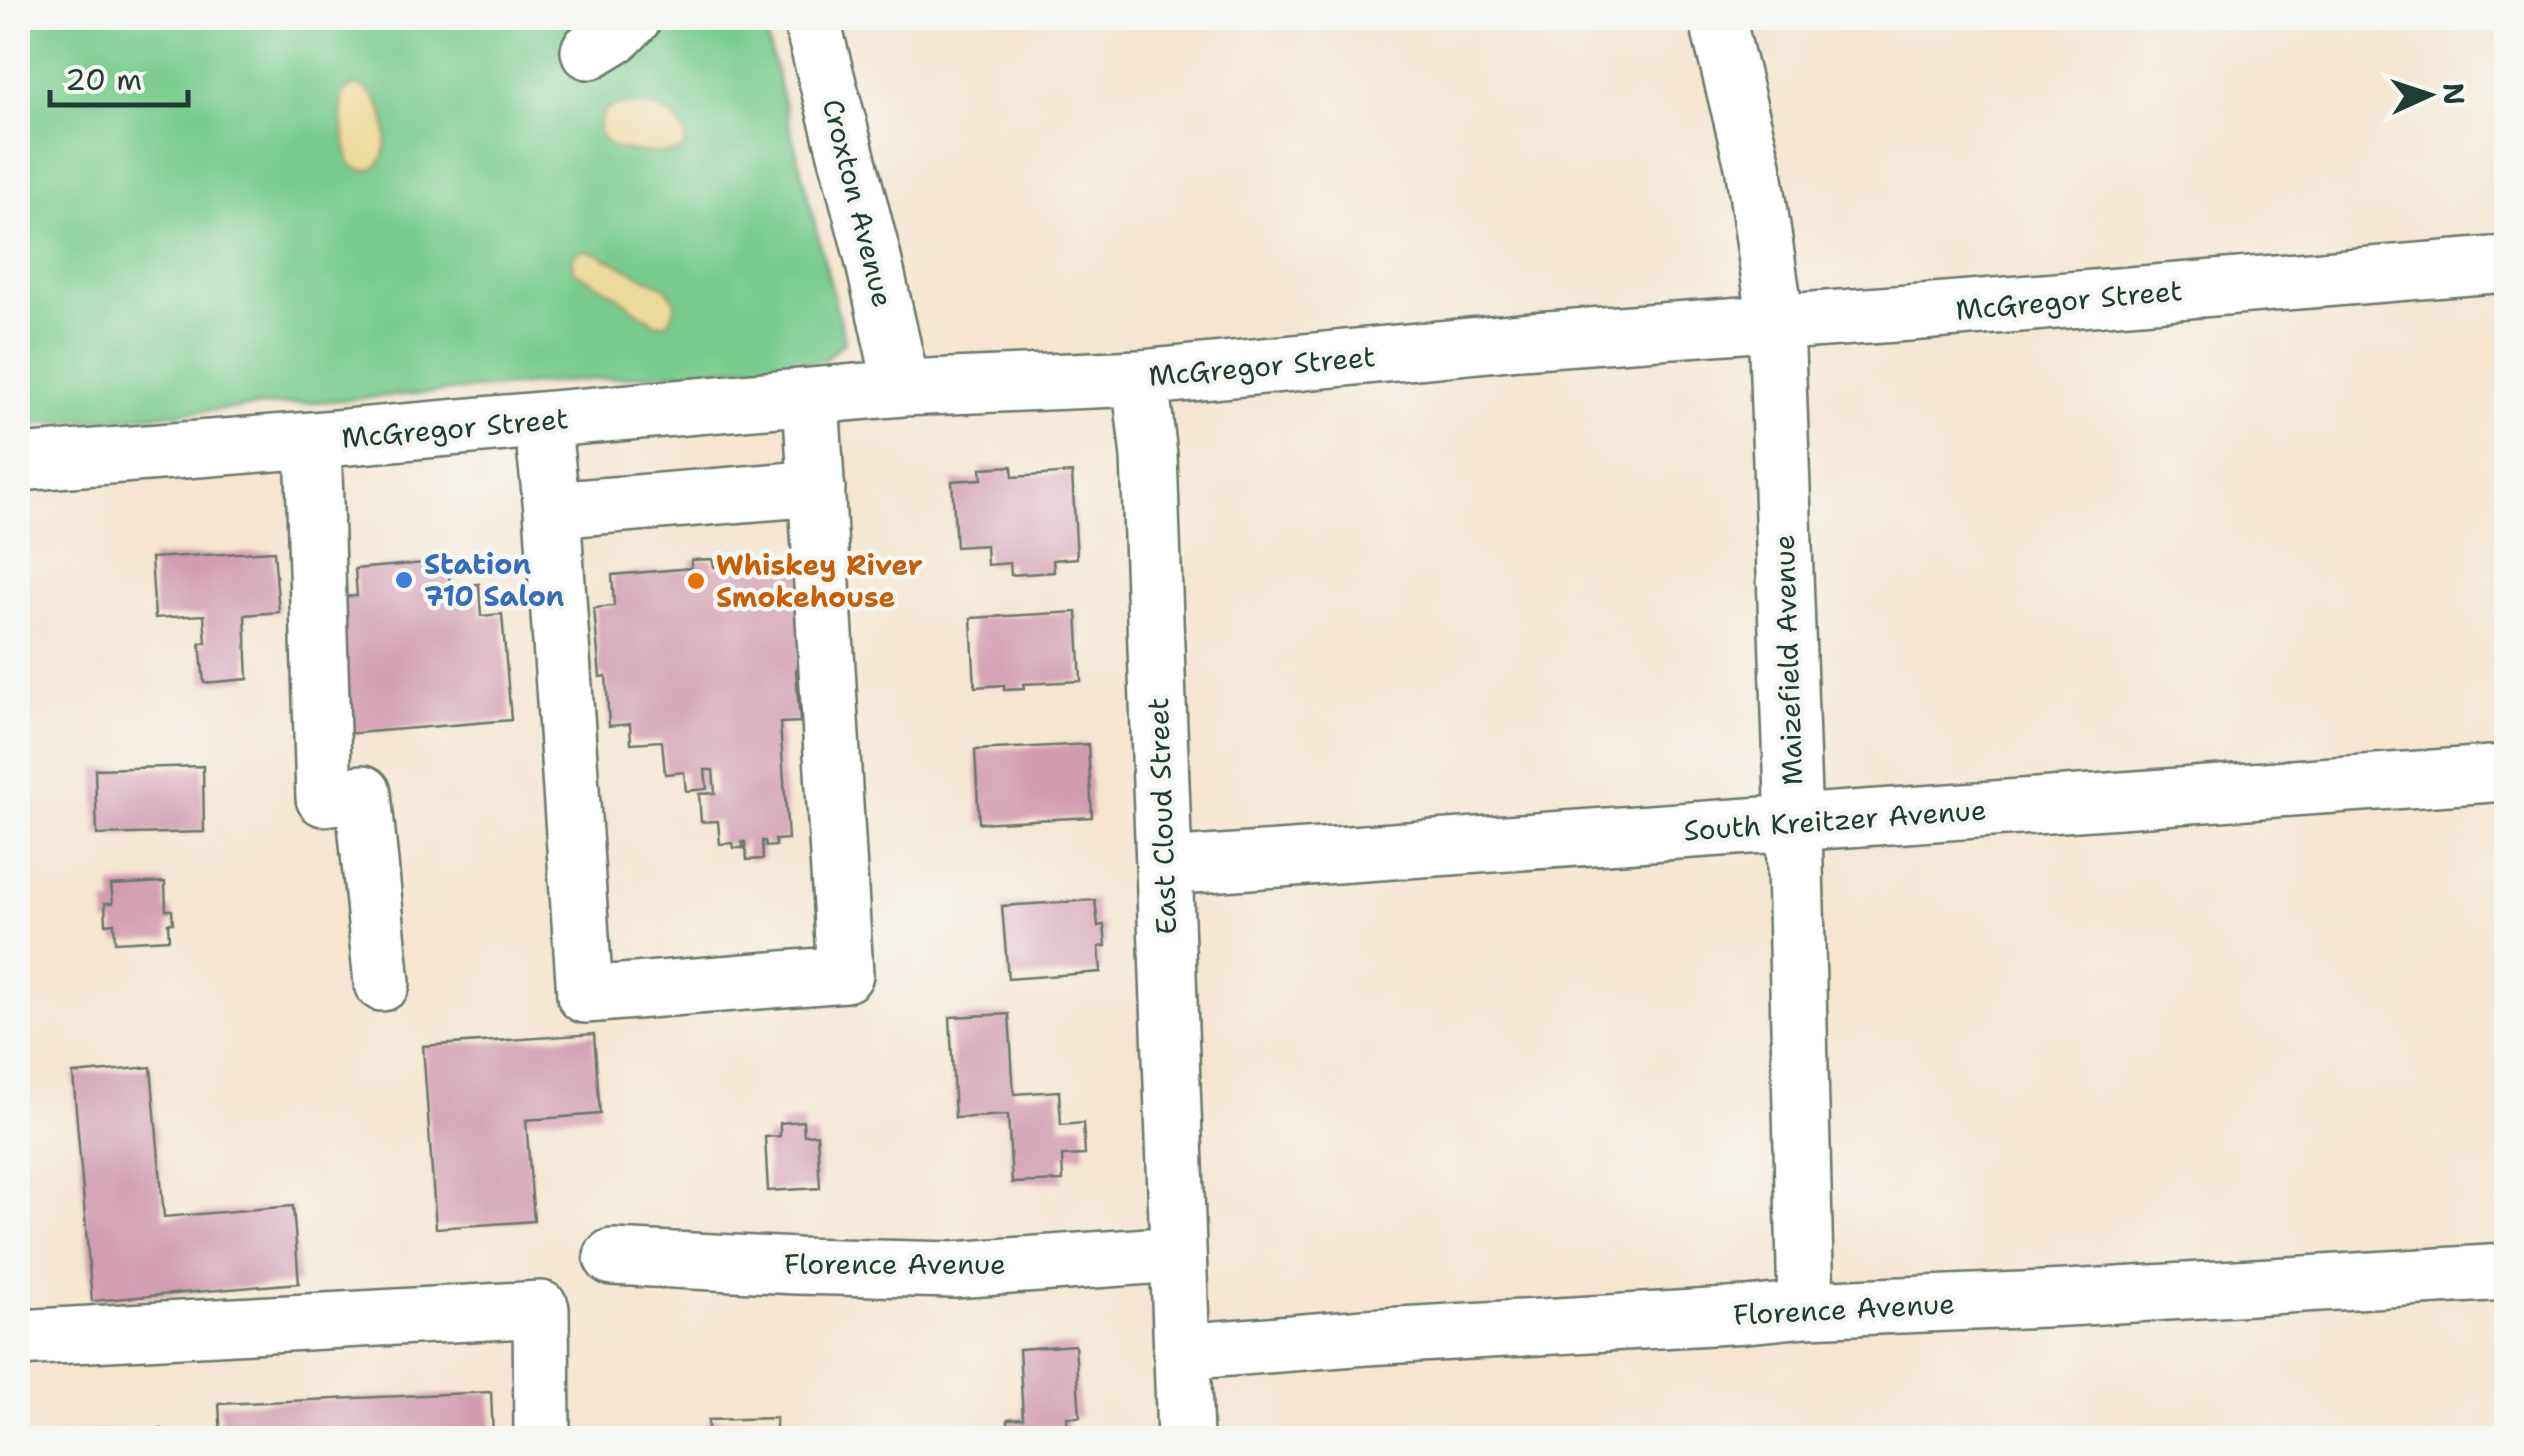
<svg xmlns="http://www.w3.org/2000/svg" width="2524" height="1456" viewBox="0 0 2524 1456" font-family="'Shantell Sans',sans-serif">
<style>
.green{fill:#79cb8d;stroke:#4c8460;stroke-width:2.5}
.sand{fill:#eeda9e;stroke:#868c69;stroke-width:2.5}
.building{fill:#d29bb0}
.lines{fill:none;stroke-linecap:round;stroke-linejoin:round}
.minor-casing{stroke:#6a786b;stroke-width:60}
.minor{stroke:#fff;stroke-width:55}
.shop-dot{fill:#3f7fe0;stroke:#f6f6f2;stroke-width:4}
.food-dot{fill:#e8710a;stroke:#f6f6f2;stroke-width:4}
.labels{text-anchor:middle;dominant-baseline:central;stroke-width:9;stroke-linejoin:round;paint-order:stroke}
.street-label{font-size:28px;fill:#1f3d34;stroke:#f6f6f2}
.shop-label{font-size:28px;font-weight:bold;fill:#366cbe;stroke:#f6f6f2;text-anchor:start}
.food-label{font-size:28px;font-weight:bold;fill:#c56008;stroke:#f6f6f2;text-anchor:start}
</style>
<rect width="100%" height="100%" fill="#f6f6f2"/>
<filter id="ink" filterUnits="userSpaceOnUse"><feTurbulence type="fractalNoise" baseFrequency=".01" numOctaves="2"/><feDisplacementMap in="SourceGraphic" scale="20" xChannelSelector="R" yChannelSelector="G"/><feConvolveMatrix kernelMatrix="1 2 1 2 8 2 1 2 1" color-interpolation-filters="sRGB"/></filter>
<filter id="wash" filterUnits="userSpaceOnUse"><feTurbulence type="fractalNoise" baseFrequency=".0048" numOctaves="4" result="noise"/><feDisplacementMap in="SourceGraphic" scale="40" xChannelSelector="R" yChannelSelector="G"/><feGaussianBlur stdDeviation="2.25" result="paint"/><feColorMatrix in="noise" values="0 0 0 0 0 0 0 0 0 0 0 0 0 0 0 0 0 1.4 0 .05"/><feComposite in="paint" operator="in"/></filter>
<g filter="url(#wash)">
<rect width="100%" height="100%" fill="#f5e5d1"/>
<path class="green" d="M18 18H762L845 341 823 361 18 426Z"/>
<path class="sand" d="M352 86H361C400 106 393 192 351 165 346 154 340 111 342 98 344 90 346 90 352 86Z
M625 104C653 105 675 109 686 136 685 144 686 147 679 151 669 157 620 151 610 146 605 142 603 138 599 133 598 113 606 107 625 104Z
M583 250 596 253 666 288 674 299 675 307 670 320 665 324 654 323 616 295 574 271 572 261 574 255Z"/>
<g id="blocks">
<path class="building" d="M1012 466 1013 477 1072 473 1077 558 1053 560 1054 572 1011 575 1010 563 987 565 986 545 956 547 952 481 982 479 981 468Z
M274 551 279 612 245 615 248 679 204 683 200 643H206L204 615 155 618 151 558Z
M712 559 714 567 804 560 809 653 796 670 800 722 780 723 788 839 775 840 776 846 766 847 765 841H762L763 859 747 860 745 842H742L743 848H734L733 843 720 844 718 821 701 822 699 794 715 793 713 770H705L707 789 686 791 684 772 665 774 662 741 631 743 630 724 609 726 606 676 600 677 594 608 614 606 612 575 691 568V560Z
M448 561 450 587 479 584 481 616 502 614 511 720 345 734 334 597 357 596 355 569Z
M1077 612 1081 681 1023 684 1024 689 1004 690V685L975 687 971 618Z
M1088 744 1092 817 979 823 975 750Z
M203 766 204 832 97 835 95 769Z
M165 882 166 910H172L173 923H168L169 939 115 942 114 923 106 924 105 903H113L111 885Z
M1095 900 1098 926 1104 925 1106 946 1099 947 1101 972 1008 979 1002 906Z
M1009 1014 1014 1094 1059 1091 1061 1125 1083 1123 1085 1155 1062 1156 1063 1181 1012 1183 1008 1115 955 1118 950 1017Z
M594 1034 600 1114 526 1120 534 1221 436 1228 423 1046Z
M151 1067 164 1217 293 1206 299 1283 92 1301 73 1074Z
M803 1121 804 1135 817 1134 820 1188 768 1191 765 1137 780 1136V1123Z
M1075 1345 1080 1417H1067L1068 1438H1008V1419L1023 1418 1019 1349Z
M491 1392 493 1438H221L219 1404Z
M776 1418V1438H708V1420Z
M162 1429V1438H84V1432Z"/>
</g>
</g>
<g filter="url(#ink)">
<use href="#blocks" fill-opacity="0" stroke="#6a786b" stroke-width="2.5"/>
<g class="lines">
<g class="minor-casing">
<path id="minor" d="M811 18 872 254 902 388
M1717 18 1753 165 1776 322 1794 825 1806 1309
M589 51 617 34 633 18
M1140 378 1149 456 1185 1438
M542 420 552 510 585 995 845 974 811 397
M313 440 324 798 363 793 382 983
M18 463 313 440 902 388 1140 378 1520 341 1909 313 2506 264
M552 510 817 488
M1164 867 2506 773
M612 1257 797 1266 954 1270 1177 1254
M18 1338 541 1309 542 1438
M1181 1352 1366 1337 1746 1315 1806 1309 2067 1298 2506 1272"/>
</g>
<use href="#minor" class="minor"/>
</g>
</g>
<circle class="shop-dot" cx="404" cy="580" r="10"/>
<circle class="food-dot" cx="696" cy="581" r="10"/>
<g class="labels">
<g class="street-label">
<text transform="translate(858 203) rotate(76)">Croxton Avenue</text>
<text transform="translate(2069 300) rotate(-5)">McGregor Street</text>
<text transform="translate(1262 366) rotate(-5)">McGregor Street</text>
<text transform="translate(455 428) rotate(-5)">McGregor Street</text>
<text transform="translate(1788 660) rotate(-92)">Maizefield Avenue</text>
<text transform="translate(1162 816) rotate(-92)">East Cloud Street</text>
<text transform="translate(1835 820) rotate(-4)">South Kreitzer Avenue</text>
<text x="895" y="1264">Florence Avenue</text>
<text transform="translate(1844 1309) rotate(-3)">Florence Avenue</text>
</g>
<g class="shop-label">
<text x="424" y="564">Station<tspan x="424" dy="32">710 Salon</tspan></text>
</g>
<g class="food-label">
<text x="716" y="565">Whiskey River<tspan x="716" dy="32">Smokehouse</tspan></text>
</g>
</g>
<rect width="2524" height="1456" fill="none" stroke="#f6f6f2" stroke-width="60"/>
<g transform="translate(2429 95) rotate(87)" stroke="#f6f6f2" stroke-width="8" paint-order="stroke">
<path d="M0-8L18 38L0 25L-18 38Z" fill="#1f3d34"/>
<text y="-15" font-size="28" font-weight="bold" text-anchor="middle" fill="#1f3d34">N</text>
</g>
<path d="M50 90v15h138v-15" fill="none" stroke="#1f3d34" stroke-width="5"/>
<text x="65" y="90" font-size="30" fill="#1f3d34" stroke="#f6f6f2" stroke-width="8" paint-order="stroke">20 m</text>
</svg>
